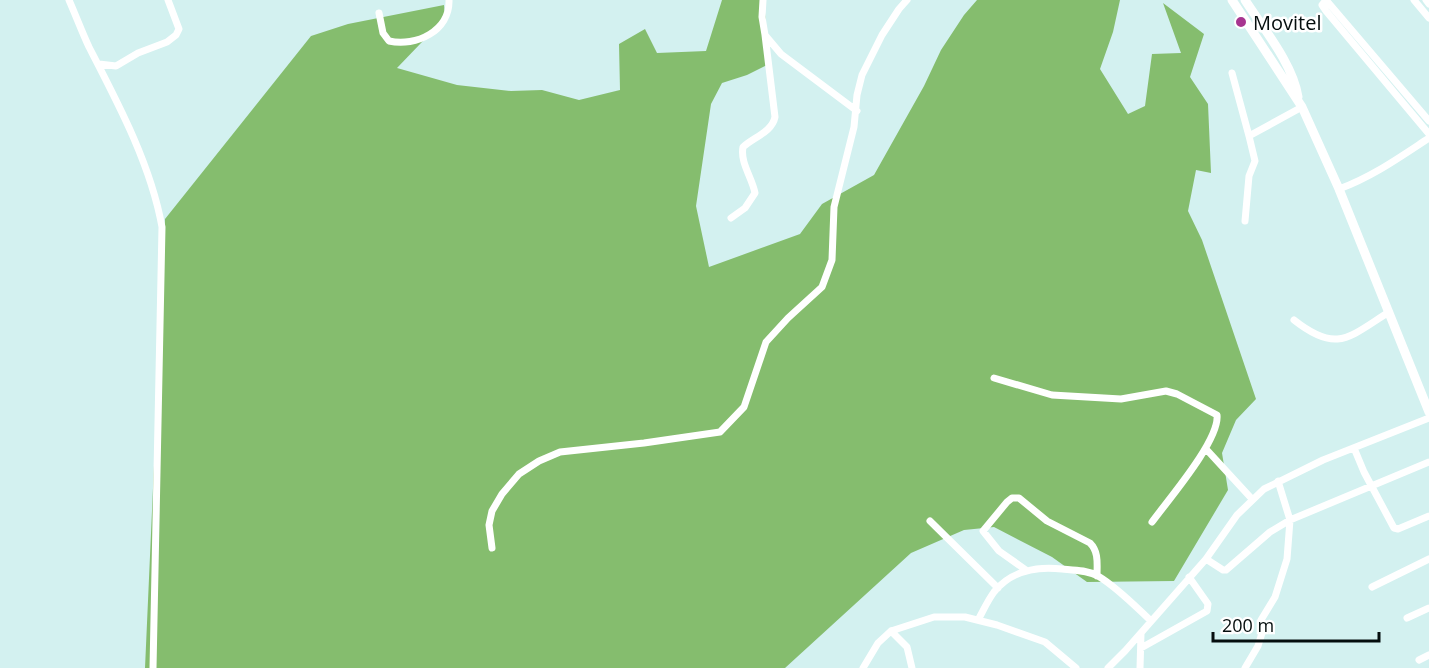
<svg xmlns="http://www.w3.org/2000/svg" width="1429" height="668" viewBox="0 0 1429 668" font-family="'Open Sans',sans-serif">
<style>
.forest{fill:#85bd6e}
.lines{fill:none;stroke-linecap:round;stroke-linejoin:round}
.minor{stroke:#fff;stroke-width:7}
.major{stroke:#fff;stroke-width:9}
.poi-dot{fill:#a73590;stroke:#fff;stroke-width:2}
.labels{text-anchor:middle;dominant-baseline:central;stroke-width:5;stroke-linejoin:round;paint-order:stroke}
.poi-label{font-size:20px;fill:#050e0e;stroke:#fff;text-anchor:start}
</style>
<rect width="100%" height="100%" fill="#d3f1f0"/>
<path class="forest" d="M722 0H764L769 64 747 75 722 83 711 104 696 206 709 267 800 234 822 204 874 175 924 86 941 50 964 15 977 0H1120L1113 32 1100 69 1128 114 1145 106 1152 54 1181 53 1163 3 1204 34 1190 77 1208 104 1211 173 1196 170 1188 211 1202 240 1256 399 1236 420 1222 453 1228 490 1174 581 1087 582 1052 557 994 527 964 530 911 553 785 668H145L165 219 311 36 348 24 444 5 445 18 397 68 457 85 511 91 542 90 579 100 620 90 619 44 645 29 657 53 706 51Z"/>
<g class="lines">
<path class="minor" d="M69 0C76 16 82 32 89 47 118 103 151 165 162 227L153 668
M763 0 762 17 765 35 781 54 857 111
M1326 0 1322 5 1326 11 1429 134
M1326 0 1429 121
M1414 0 1429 18
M1426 0 1429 4
M379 13 383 33 389 41C416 47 450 31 449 0
M99 64 116 66 138 53 167 42 176 35 179 29 168 0
M1232 73 1249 136 1302 107
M1339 189C1372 177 1400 157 1429 138
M731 218 745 208 755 193C752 177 740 163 743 147 754 137 772 132 775 117L765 35
M1245 221 1249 176 1255 161 1249 136
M1294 320C1337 354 1349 337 1389 312
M994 378 1052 395 1121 399 1166 391 1177 394 1217 415C1220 440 1168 500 1152 522
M1354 448 1364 472 1394 528 1398 529 1429 516
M1206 449 1252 499
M930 521 998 588
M492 548 489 525 492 511 502 494 519 474 539 461 560 452 644 443 720 432 744 407 766 342 788 318 822 287 832 260 834 207 854 127 857 95 862 75 882 35 899 9 907 0
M1206 559 1223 570H1226L1270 532 1290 520 1429 462
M1026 570 999 551 983 531 1007 502 1012 498H1019L1047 521 1090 543C1099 552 1097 564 1097 576
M1372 587 1429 559
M1407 618 1429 608
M978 620C983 611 988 600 994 592 1011 571 1037 566 1062 569 1074 570 1087 570 1098 576 1118 588 1135 606 1151 621
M891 631 907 647 912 668
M1141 648 1207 611 1208 604 1189 577
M1419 660 1429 655
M863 668 878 643 891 631 934 617H965L997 625 1045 642 1076 668
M1108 668 1125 651 1206 559 1237 515 1264 489 1323 460 1429 418
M1140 668 1141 634
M1245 668 1258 646 1262 633 1261 620 1275 597 1287 559 1290 520 1278 481"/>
<path class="major" d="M1232 0 1302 107 1339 189 1429 412
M1245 0C1263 28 1293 64 1298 97"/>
</g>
<circle class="poi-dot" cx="1241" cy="22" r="6"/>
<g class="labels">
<g class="poi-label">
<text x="1253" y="22">Movitel</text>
</g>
</g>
<path d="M1213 632v9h166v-9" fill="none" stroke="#050e0e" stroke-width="3"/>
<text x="1222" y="632" font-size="18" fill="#050e0e" stroke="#ffffff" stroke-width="4.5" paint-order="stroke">200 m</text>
</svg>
